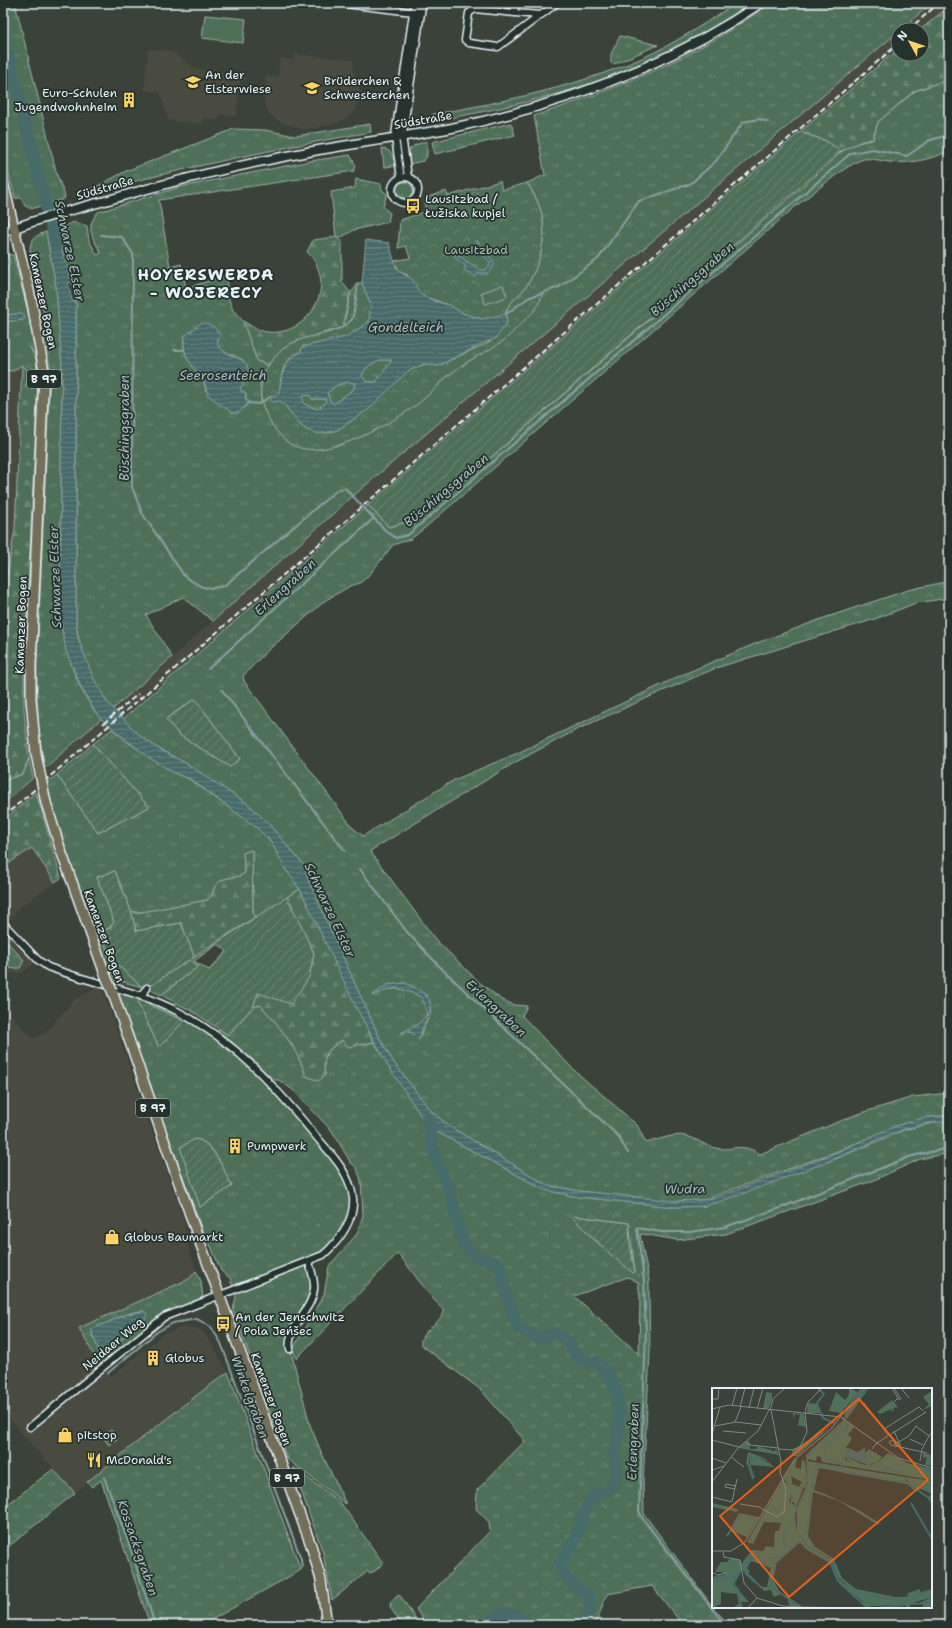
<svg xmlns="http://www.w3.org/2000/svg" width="952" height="1628" viewBox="0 0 952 1628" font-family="'Shantell Sans',sans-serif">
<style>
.built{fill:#4a4c41}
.grass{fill:url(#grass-tufts);stroke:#9cb0a8;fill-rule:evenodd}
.forest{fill:url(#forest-firs);stroke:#9cb0a8}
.park{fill:url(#park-crowns);stroke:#9cb0a8}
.garden{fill:url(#garden-furrows);stroke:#9cb0a8;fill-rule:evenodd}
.pitch{fill:#507059;stroke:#9cb0a8}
.water{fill:url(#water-rules);stroke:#87a1a3;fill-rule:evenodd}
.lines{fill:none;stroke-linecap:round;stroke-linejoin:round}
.stream{stroke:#87a1a3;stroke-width:2}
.river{stroke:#476b6a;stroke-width:12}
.minor-casing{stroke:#e8f1f8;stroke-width:9}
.tertiary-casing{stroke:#e8f1f8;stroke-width:10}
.secondary-casing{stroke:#e8f1f8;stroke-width:11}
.primary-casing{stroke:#e8f1f8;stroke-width:12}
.minor{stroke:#26332d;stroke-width:6}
.tertiary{stroke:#26332d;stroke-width:7}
.secondary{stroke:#26332d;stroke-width:8}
.primary{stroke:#726e59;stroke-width:9}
.rail{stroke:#e8f1f8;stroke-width:2;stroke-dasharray:6 3;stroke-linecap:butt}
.primary-bridge-casing{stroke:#e8f1f8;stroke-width:12;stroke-linecap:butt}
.primary-bridge{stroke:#726e59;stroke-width:9}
.labels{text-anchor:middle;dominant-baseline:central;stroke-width:3.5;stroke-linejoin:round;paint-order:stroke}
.shield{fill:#26332d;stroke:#aeb8bb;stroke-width:1}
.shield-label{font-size:11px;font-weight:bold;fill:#e8f1f8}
.poi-label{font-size:12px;fill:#e8f1f8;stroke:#26332d;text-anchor:start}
.street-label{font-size:12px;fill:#e8f1f8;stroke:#26332d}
.park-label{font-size:12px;fill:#abbdb8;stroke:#26332d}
.water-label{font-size:13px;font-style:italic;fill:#a8bbbf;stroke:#26332d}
.district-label{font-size:16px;font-weight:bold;letter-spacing:1px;fill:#e8f1f8;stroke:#26332d}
.inset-river{fill:none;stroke:#476b6a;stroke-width:2}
.inset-road{fill:none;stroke:#808885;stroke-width:1}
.view{fill:#e86118;fill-opacity:0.15;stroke:#e86118;stroke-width:2}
.inset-edge{fill:none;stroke:#e8f1f8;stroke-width:2}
</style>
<defs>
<pattern id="grass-tufts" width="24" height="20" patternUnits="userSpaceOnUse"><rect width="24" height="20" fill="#507059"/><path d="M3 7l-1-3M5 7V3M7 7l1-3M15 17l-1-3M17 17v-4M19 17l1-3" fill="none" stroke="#698572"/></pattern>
<pattern id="forest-firs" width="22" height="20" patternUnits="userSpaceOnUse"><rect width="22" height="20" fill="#507059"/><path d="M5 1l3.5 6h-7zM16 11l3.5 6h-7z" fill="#698572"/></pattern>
<pattern id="park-crowns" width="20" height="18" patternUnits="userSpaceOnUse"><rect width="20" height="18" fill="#507059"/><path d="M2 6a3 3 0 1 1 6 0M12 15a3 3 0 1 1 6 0" fill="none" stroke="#698572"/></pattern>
<pattern id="garden-furrows" width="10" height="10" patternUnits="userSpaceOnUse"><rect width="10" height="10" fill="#507059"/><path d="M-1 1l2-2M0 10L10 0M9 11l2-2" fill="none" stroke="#698572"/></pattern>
<pattern id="water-rules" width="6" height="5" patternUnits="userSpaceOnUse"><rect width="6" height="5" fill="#476b6a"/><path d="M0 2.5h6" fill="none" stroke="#628180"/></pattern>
</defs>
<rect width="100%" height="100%" fill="#3b4239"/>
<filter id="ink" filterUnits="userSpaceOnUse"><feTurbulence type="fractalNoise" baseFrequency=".025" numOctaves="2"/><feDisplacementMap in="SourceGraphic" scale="8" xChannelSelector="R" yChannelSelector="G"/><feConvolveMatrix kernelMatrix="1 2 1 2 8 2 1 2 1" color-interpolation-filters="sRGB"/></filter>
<g filter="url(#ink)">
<path class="built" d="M932 3H949V5L920 30H900Z
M898 32V49L793 138 361 510 130 713 3 821V805L124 700 358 492Z
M148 49 172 51 195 69 241 74 236 116 220 114 219 120 204 118 203 124 168 120 160 92 144 90Z
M294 54 354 60 353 70 359 83 360 92 354 113 340 122 316 128 304 129 284 124 271 116 264 104 266 76 278 77 280 58 294 60Z
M22 365 15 529 3 599V370L13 371Z
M31 848 55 882 23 905 5 924 36 962 23 972 3 975V969L20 968 10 946 3 938V867Z
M101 986 184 1221 188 1247 196 1271 189 1279 79 1328 101 1368 104 1367 111 1377 163 1334 182 1327 201 1330 213 1346 228 1372 185 1404 75 1493 22 1434 3 1408V1008L34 1039 44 1034 75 999Z"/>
<path class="grass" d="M3 3H15L57 175 65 196 64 199 31 209 25 206 21 198H15L3 153Z
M736 3H751C710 31 666 54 620 73 560 97 493 110 430 122L433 114C505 102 589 84 655 52 683 38 710 20 736 3Z
M772 3H932L353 496 213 621 183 597 146 615 172 657 113 709C95 690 79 649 76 623V305L72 282 55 229 75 222 87 226 89 240 97 255 101 253C92 237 85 227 98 212L180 187 311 161 350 155 356 166 354 171 159 200 170 267 181 264 186 288 228 275 227 294 233 310 243 321 257 361 268 365 260 383 261 400 264 410 273 424 286 441 295 446 321 449 419 403 454 370 504 340 528 298 505 314C508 302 517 298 525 288 540 267 549 233 540 208 537 199 532 191 527 183L545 175 534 116C580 101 626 84 670 63 706 46 739 25 772 3ZM184 337 219 339 217 343C222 355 233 354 243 360L248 371 246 381C242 383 240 386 240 391L246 394V400L249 402 243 409 232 413 206 391C203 370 180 363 184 337Z
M620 36 658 45 614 64 611 63V54Z
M949 79V151C930 160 909 164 889 162 881 161 872 158 864 159 848 163 811 195 796 206L426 527 411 539 393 545 370 574 360 583 350 586 326 600 266 652 243 676 244 681 353 828 363 836 454 780 513 755 684 674 757 643 824 618 908 590 949 581V598L916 603 875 619 716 668 656 694 578 729 514 763 370 851 435 939 479 982 502 1000 514 1005 527 1006 522 1016 575 1071 637 1125 646 1143C658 1140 674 1133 686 1136 696 1138 705 1146 715 1148 732 1152 739 1141 760 1154L855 1115 913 1097 949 1093V1116H940L902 1124 835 1152 703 1200 675 1201 650 1199 579 1191 547 1185 449 1126 431 1111 394 1063 380 1039 309 883 304 865 265 820 249 805 187 764 157 748 139 735 123 719 368 505 389 527 414 520 425 515 832 161C843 148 856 142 873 140L878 122 915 91ZM195 699 240 759 229 766 179 735 167 718ZM405 983 426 995 431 1012 419 1039 411 1032H403L417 1025 427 1015 425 1005 421 997C400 987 394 986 373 995L388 985Z
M511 123 515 135 435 154 432 142Z
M370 124 371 132C277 148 184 168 92 192L90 190 126 171 234 129 265 130 295 136Z
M427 141V157L423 161 409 164 410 149 415 145Z
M382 148C392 150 393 157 396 166L384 167Z
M356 179 381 184 382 190 387 194 383 207 390 213 388 222 354 230 342 237H336L331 192 355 188Z
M397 190a8 8 0 1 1 16 0a8 8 0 1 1-16 0Z
M46 232 56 286 62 367 60 619C67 655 77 691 101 719L45 768C37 733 37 698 37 662L50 373 44 315 30 250C30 239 36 235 46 232Z
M7 254 13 255 32 327 37 359 30 347 36 359 38 381 22 365 13 371 3 370V327L9 321 23 320 25 317 22 313 3 316V304L6 302 7 296C0 285 3 274 10 263Z
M356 283H358L352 319 343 327 351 292 355 288Z
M380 360H392L376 382H367L362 376C365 367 372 363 380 360Z
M347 382 355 383 354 389 334 404 330 401 327 393 337 385Z
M310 395 312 399H326L325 404 318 409 304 404 301 396Z
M112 729 126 741 176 774 189 779 256 827 271 842 286 870 300 889 255 918 253 910 252 851 243 853 245 873C237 880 224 875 217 884 212 889 214 896 207 900 191 903 143 916 131 911L115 871 97 877 114 922 110 927 102 932 109 957 142 987 108 978 42 787 57 775 98 833 149 807 93 744Z
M29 758 33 778 3 804V778L8 779 23 774Z
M3 938 24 960 20 968 3 969Z
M189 960 199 966 161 995 147 988Z
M115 987 176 1011 248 1060 342 1168 349 1185 351 1212 334 1245 309 1262 314 1294 288 1340 310 1425 322 1454 346 1504 287 1459 233 1310 236 1297 230 1278 221 1271 210 1244 205 1238ZM139 1000 184 1021 159 1047 138 1003ZM195 1139C215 1142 223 1170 232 1186L200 1207Z
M260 1005C279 1024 298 1050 306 1076L325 1075C322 1055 327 1050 343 1040L366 1044 374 1042 423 1119 427 1134 432 1129 443 1135 545 1190 578 1197 675 1207 704 1206 838 1158 904 1130 941 1121 949 1122V1153L920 1159 872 1181 726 1234 677 1240 643 1234 640 1235 649 1280V1299L650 1353 643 1481 644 1514 713 1607 729 1625H683L652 1586 607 1594 595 1625H426L416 1609 490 1531 489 1522 476 1509 477 1490 525 1441 481 1390 421 1345C419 1330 443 1324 443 1310L429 1294 401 1257 397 1254 296 1359 293 1349 324 1294 329 1266 357 1234 363 1215 361 1181 357 1168 351 1163 332 1131 293 1090 279 1080H274L251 1058 218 1031 219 1029 228 1035 253 1007ZM574 1216 629 1223 635 1272H633L591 1237ZM628 1277 638 1282 640 1297 639 1354 574 1296Z
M196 1271 201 1281 203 1298 163 1316 101 1368 79 1328 189 1279ZM144 1311 145 1319 106 1352 100 1353 92 1333C108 1322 124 1312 144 1311Z
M228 1372 301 1570 202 1625H150L101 1480 92 1487 87 1482 185 1404Z
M293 1467 340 1502 383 1563 375 1571 370 1573 368 1571 332 1600 323 1553Z
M53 1469 75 1493 3 1551V1508Z
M399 1595 402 1598 419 1625H402L390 1607 391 1601Z"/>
<path class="forest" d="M948 7H949V79L914 91 878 122 873 139 862 141 841 151 826 141 800 132 898 49V54H922V30H920Z
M336 237 342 241V282L350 292 343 327 296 341 282 350 268 365 257 361 243 321C249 324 256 330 262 331 307 342 341 284 307 252L313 240Z
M22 365 38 381 24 673V709L29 758 23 774 8 779 3 778V599L15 529Z
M36 792 61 878 55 882 32 848 3 867V821Z
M252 850 253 910 254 918 194 956 181 923 136 931 131 911 136 913 207 900C214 896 212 889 217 884 224 875 237 880 245 873L243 853Z
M300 889 374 1042 348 1047 342 1040C327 1050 322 1055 325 1075L319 1081 306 1076C298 1050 279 1024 260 1005L253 1007 258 993 309 977 314 953 287 897Z"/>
<path class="park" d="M500 181 502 190 527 183C532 191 537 199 540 208 549 233 540 267 525 288 517 298 508 302 505 315L482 319 462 313 449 305 428 298 420 294 407 275 400 272 394 261 410 258 406 246 398 248 400 220 425 212V198L446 191 448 196Z
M358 283H362L371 305 369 322 346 337 302 347 301 352C297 353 292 355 290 358 280 368 279 388 280 401L284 404 300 425 307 430 328 433 337 430 359 416 408 371 425 364 438 366 491 341 507 319 506 314 528 298 542 293C540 307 532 313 523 322 516 328 510 336 503 341 488 352 469 359 454 371 441 380 431 394 419 403 392 423 328 461 294 446 281 440 269 422 264 409 253 382 271 351 297 341 313 334 339 334 351 321 356 315 357 291 358 283Z
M111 1430 117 1439 109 1445 103 1437Z"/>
<path class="garden" d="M800 132 826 141 841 151 425 515 413 520 389 527 368 505Z
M195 699 240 759 230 767 179 735 166 719Z
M93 744 149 807 98 833 57 775Z
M115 871 131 911 136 931 181 923 194 956 192 959 287 897 314 953 309 977 291 1004 258 993 253 1007 228 1035 192 1011 161 995 199 966 189 960 147 988 142 987 109 957 102 932 110 928 114 922 97 877ZM218 944 227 951 209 970 194 961Z
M139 1000 184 1021 159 1047 138 1003Z
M195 1139C214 1142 223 1170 232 1186L200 1207 180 1147Z
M574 1216 629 1223 630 1244 635 1272 633 1273 610 1254 573 1218Z"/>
<path class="pitch" d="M205 15 246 19 243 43 202 38Z
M503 285 507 297 485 304 481 293Z"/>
<path class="water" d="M55 229 72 282 68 283 72 301H75L76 305V623L78 638 93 677 107 702 139 735 157 748 187 764 249 805 265 820 304 865 309 882 380 1039 394 1063 431 1111 449 1126 547 1185 579 1191 675 1201 703 1200 717 1197C757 1182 797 1168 837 1152 872 1137 910 1115 949 1116V1122C911 1120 873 1143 839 1157 799 1173 759 1188 719 1202L704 1206 675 1207 578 1197 545 1190 443 1135 432 1130V1134H427L423 1119 388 1066 357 1009 300 889 286 870 271 842 256 827 190 779 176 774 148 757 101 719 94 710 81 687 66 651 60 619 62 367 56 286 46 232Z
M366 240 389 243 396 267 400 272 412 279 420 294 434 301 449 305 462 313 482 319 506 314 507 323 495 339 485 342 438 366 424 364 408 371 368 410 337 430 319 434 307 430 300 425 284 404 280 401 272 402 270 397 277 395 279 392C283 373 282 362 301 352L302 347 346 337 369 322 371 305 362 283ZM380 360H392L376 382H367L362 376C365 367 372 363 380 360ZM347 382 355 383 354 389 334 404 330 401 327 393 337 385ZM310 395 312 399H326L325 404 317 409 304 404 302 396Z
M477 240C482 248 493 257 494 265 491 272 485 276 478 273L476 277 464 270 466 266 455 258 453 252 480 270H485L490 265V262L482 254 475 244Z
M22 313 25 317 23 320 9 321 3 327V316Z
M201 323C209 323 216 327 220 335L217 343C224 361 254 353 247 378 246 382 242 384 240 388L241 391 245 392 246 400 249 402 239 413H232L208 395 205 384 187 358 184 347V337Z
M405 983C447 1002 426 1009 419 1040L411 1032 401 1033 417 1025 427 1015 425 1005 421 997C400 987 394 985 374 996L373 995 388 985Z
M144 1311 147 1314 145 1319 106 1352 102 1354 100 1353 92 1333V1329L128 1314Z"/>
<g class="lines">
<path class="stream" d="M52 227H61L67 230
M101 235 122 237 133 254 132 487 142 513 185 577 202 587 213 588 224 586 337 490 345 488 386 531 396 538 408 535 851 153 873 149 907 156 930 140 949 135
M506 314 528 298 559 287 598 259 639 201 690 184 716 161 743 122 759 119 768 122
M174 350H184
M249 403 259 404 270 397
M208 669 374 518
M222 690 345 851
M360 869 407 932 442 969 618 1136 628 1153
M108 1373 157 1332 173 1323 197 1319 211 1327 221 1343 301 1559 302 1567
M104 1477 130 1547 155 1625
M725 1625 642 1518 639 1511 646 1333 644 1280 637 1228 662 1232H690L725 1227 780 1208 912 1156 949 1148"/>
<path class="river" d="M3 35 56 245
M427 1118 435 1157 451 1195 459 1230 464 1245 475 1257 492 1261 501 1268 505 1291 518 1328 537 1338 556 1333 568 1341 576 1356 583 1361 598 1363 611 1378 617 1394 619 1409 618 1434 614 1453 617 1473 615 1483 608 1489 592 1497 585 1510 574 1543 560 1562C560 1578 577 1587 589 1596 593 1606 587 1619 580 1625
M485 1625 500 1614 517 1615 527 1625"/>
<g class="minor-casing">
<path id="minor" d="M337 3 413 12
M514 3 515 13 541 15
M515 13 475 9 469 13 465 40 469 43 498 47 557 3
M402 136 408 177
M395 138 401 178
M392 190a13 13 0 1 1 26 0a13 13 0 1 1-26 0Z
M3 233 15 228
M3 923 38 960 48 967C91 983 136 990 177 1011 236 1042 272 1083 314 1134 330 1153 350 1172 353 1198 355 1220 339 1241 323 1255L164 1317 30 1427
M141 995 147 988
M290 1349C286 1326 312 1311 314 1289 315 1280 311 1270 309 1262"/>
</g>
<g class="tertiary-casing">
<path id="tertiary" d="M402 136 422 3
M395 138 415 3"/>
</g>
<g class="secondary-casing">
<path id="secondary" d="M15 228C44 217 75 209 105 201 172 181 239 165 308 152 356 143 404 137 452 128 562 105 668 66 761 3"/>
</g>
<g class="primary-casing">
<path id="primary" d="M3 182 32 303 44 372 31 664V699L36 754
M46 803 61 851 105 974
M112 991 194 1226 311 1545 321 1580 327 1625"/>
</g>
<use href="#minor" class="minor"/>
<use href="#tertiary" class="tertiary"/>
<use href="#secondary" class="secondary"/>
<use href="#primary" class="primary"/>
<path class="rail" d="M908 30 939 3
M103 724 138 694
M3 817 898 44"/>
<g class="primary-bridge-casing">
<path id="primary-bridge" d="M36 754 46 803
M105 974 112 991"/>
</g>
<use href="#primary-bridge" class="primary-bridge"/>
</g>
</g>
<defs>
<g id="school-bare" transform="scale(1.2)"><path d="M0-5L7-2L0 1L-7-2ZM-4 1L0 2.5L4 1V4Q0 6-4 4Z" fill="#ffd166" stroke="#26332d" stroke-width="2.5" paint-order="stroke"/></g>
<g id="building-bare" transform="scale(1.2)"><path d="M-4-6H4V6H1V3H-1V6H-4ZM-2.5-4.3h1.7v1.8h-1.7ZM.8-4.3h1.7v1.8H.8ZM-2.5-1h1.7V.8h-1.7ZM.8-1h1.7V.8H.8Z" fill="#ffd166" stroke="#26332d" stroke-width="2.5" paint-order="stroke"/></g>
<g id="bus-bare" transform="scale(1.2)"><path d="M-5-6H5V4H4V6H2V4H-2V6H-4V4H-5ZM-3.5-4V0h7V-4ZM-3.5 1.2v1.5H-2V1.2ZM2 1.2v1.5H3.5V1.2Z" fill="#ffd166" stroke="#26332d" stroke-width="2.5" paint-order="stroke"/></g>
<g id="shop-bare" transform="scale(1.2)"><path d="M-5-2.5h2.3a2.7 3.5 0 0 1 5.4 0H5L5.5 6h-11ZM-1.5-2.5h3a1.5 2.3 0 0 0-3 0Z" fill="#ffd166" stroke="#26332d" stroke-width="2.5" paint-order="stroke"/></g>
<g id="restaurant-bare" transform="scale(1.2)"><path d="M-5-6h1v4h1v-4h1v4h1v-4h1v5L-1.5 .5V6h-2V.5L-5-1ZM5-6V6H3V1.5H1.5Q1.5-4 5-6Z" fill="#ffd166" stroke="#26332d" stroke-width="2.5" paint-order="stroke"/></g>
</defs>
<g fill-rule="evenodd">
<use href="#school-bare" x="193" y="82"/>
<use href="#school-bare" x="312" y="88"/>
<use href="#building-bare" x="129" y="100"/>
<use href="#bus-bare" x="413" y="206"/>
<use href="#building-bare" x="235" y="1146"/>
<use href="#shop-bare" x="112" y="1237"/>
<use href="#bus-bare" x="223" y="1324"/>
<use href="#building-bare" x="153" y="1358"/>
<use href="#shop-bare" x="65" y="1435"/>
<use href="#restaurant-bare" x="94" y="1460"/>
</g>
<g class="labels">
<g class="shield">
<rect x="27" y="370" width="34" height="18" rx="3"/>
<rect x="136" y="1099" width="34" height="18" rx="3"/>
<rect x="270" y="1469" width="34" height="18" rx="3"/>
</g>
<g class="shield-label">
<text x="44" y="379">B 97</text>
<text x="153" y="1108">B 97</text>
<text x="287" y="1478">B 97</text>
</g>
<g class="poi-label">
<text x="205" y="75">An der<tspan x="205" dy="14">Elsterwiese</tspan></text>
<text x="324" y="81">Brüderchen &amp;<tspan x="324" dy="14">Schwesterchen</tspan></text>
<text x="117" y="93" text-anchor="end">Euro-Schulen<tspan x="117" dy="14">Jugendwohnheim</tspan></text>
<text x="425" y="199">Lausitzbad /<tspan x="425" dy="14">Łužiska kupjel</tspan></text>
<text x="247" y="1146">Pumpwerk</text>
<text x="124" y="1237">Globus Baumarkt</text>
<text x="235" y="1317">An der Jenschwitz<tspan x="235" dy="14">/ Pola Jeńšec</tspan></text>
<text x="165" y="1358">Globus</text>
<text x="77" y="1435">pitstop</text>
<text x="106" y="1460">McDonald's</text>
</g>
<g class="street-label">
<text transform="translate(423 120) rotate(-10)">Südstraße</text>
<text transform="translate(105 188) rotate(-16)">Südstraße</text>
<text transform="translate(43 301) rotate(78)">Kamenzer Bogen</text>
<text transform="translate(21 625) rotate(-88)">Kamenzer Bogen</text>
<text transform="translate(104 936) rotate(70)">Kamenzer Bogen</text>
<text transform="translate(113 1344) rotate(-40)">Neidaer Weg</text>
<text transform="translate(271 1399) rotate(70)">Kamenzer Bogen</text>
</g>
<g class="park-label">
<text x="476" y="250">Lausitzbad</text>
</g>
<g class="water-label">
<text transform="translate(70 251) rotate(78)">Schwarze Elster</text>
<text transform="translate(692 279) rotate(-41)">Büschingsgraben</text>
<text x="406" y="327">Gondelteich</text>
<text x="223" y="375">Seerosenteich</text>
<text transform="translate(124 428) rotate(-90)">Büschingsgraben</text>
<text transform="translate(446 490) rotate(-40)">Büschingsgraben</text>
<text transform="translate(55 577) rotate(-92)">Schwarze Elster</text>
<text transform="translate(285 587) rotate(-42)">Erlengraben</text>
<text transform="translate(330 910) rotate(65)">Schwarze Elster</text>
<text transform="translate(496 1008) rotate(43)">Erlengraben</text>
<text transform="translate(685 1189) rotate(-1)">Wudra</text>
<text transform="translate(250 1397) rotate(70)">Winkelgraben</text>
<text transform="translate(633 1442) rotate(-88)">Erlengraben</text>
<text transform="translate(138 1548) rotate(71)">Kossacksgraben</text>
</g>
<g class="district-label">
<text x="206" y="274">HOYERSWERDA<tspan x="206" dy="18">- WOJERECY</tspan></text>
</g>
</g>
<g transform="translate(712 1388)">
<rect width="220" height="220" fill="#3b4239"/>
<path d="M137 0 146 4 129 25 117 23 124 4 133 12 137 7ZM151 0H157L135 31 132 26ZM81 25 92 26 94 39 86 37 88 27 83 26 81 30ZM132 32 144 40 159 52 142 39 136 47 140 50 130 67 134 72 160 79 157 77 165 75 176 65 195 75 220 81V92L110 74 109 69 105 68 104 73 95 71 98 63ZM37 52 38 61H45V58L58 62 59 59V63H63L64 60 67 67 26 60ZM36 64 52 70 62 79 51 78 56 74 45 68 44 73 40 72 38 67 37 74 43 89 40 91 41 87 34 75ZM83 71H85L83 79 89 81 90 72 93 73 95 92 93 100 87 99 90 94 79 88V82L72 94 79 96 74 98 75 104 80 105 77 114 85 118 82 129 85 143 95 158 119 172 126 190 130 194 143 204 127 190 122 174 116 169 95 157 85 143V121L96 95 95 73 131 79 130 82 134 84 195 94 209 98 215 95V92L220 93V116L216 111 219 106 216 104 209 101 203 103 195 96 107 80 102 102 113 106 147 122 167 135 166 137 127 113 101 104 96 148 103 159 122 171 130 190 144 201 184 209H195L196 205 208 201 209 206 220 202V209L198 216V220H194V217L87 220 78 219 75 210 69 206 62 209 59 202 52 203 30 182 21 196 37 214H29L31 220H20L27 216 25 206 9 204V216L0 220V189L13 187 10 184H3L9 174H15L19 170 28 172 29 176 40 162 51 163 54 158 62 159 63 143H67L69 135 52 134 41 156 35 154ZM88 154 94 161 118 175 126 194 149 212 154 220 90 218 68 204 61 192 64 175ZM39 173 59 180 55 199H50L36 185 38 184 35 180ZM0 115 26 121 25 124 0 119ZM27 125 47 129 35 149 19 143 14 149Z" fill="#507059" fill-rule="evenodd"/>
<path d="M118 39 85 68H81L80 62ZM193 89 215 92V95L210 98 198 96ZM91 100 85 118 81 114 78 116 80 105 86 107ZM220 209V220H211L210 216H205Z" fill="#507059"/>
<path d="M220 3V18L211 22 217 16 211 9ZM54 4 60 5V11L57 20 51 21ZM180 12 186 19 181 20 182 22 179 24 180 21 168 26 165 24ZM96 15 105 16 109 25H95ZM135 60 139 61 145 64 149 62 146 66 139 62 133 63V68L154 78 153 65 157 61 170 69 165 75 157 76 160 79 143 76 130 68 131 63ZM211 65 220 67V78L213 77 215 69 211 70Z" fill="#507059"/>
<path d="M38 67 40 72 44 73 45 68 56 75 51 78 38 77ZM131 79 193 89 195 94 134 84 130 82ZM79 82 80 96 91 100 86 107 75 105 74 96 79 97 74 94 73 89Z" fill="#507059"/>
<path d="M131 32 127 39 96 67V97L83 127 85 143 95 157 119 171 125 179 127 190 144 203 187 213 220 207 194 213H187L179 212 167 210 144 204 155 213 157 215 158 220 154 213 126 190 119 172 95 158 85 143 81 129 95 95 94 67ZM153 59V69L156 77 133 68V63L139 62 146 65Z" fill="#476b6a"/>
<path class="inset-river" d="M105 0 112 6 105 15 107 21 111 30 122 35M131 32 155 0M135 36V41L115 57 112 71 130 75 131 84 195 95 220 112M36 75 41 91M105 77 130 80M157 77 192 85M99 101 104 79M199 115 220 151M94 147 99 104M15 148 29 126M33 185 44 195M0 192 7 188 20 190 26 187M205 208V206L220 202M198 216 220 215M85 217 59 198 64 174 88 153 95 161 118 174 126 193 154 219M22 220 28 216 27 203 21 196 31 179 39 170 45 169 51 177 54 171 65 170 71 165 74 160 71 150 83 127M162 220 194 217"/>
<path class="inset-road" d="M180 0 186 10 182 14M182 0 189 11H185M189 0 197 10M0 11H6L7 0M152 15 176 47M20 18 25 0M28 19 33 0M37 20 42 0M0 21 17 17 129 29M45 21 51 0M58 22 61 11 73 0M129 29 186 70 220 80M23 34 29 19M3 38 24 34 49 37M172 41 207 19 211 23M11 43 34 45M182 43 189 59M0 46 8 19M198 51 211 57M0 52 27 59M34 54 38 57 66 60M183 56 181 52 177 54 179 57 215 65M185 58 183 56 197 48 204 38 217 48 220 44M66 61 81 62 88 59 95 44 93 24 96 14 110 0M160 61 165 55 214 24 211 26M19 69 32 79M0 70 14 75M208 73 210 61 217 48M0 82 12 78M0 94 26 60 46 43 57 22M23 101 13 99 14 96 24 98M0 109 20 114 25 91M28 116 47 119 65 129 72 124 74 101 68 84 69 74 59 22M0 163H19L33 154 82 72 119 41 150 0M11 164 12 169 28 172 32 195 45 210 71 218 88 219M0 184 5 187 14 185M36 220 45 210"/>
<path class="view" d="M147 11 216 92 77 209 8 128Z"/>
<rect width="220" height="220" class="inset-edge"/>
</g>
<rect width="952" height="1628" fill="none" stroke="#26332d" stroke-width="16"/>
<rect x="8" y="8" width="936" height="1612" fill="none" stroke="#e8f1f8" stroke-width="1.5" filter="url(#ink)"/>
<g transform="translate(910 42) rotate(310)"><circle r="19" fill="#26332d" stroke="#747f7e"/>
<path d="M0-3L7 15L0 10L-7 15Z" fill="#ffd166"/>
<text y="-6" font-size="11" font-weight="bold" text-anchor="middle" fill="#e8f1f8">N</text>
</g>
</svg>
